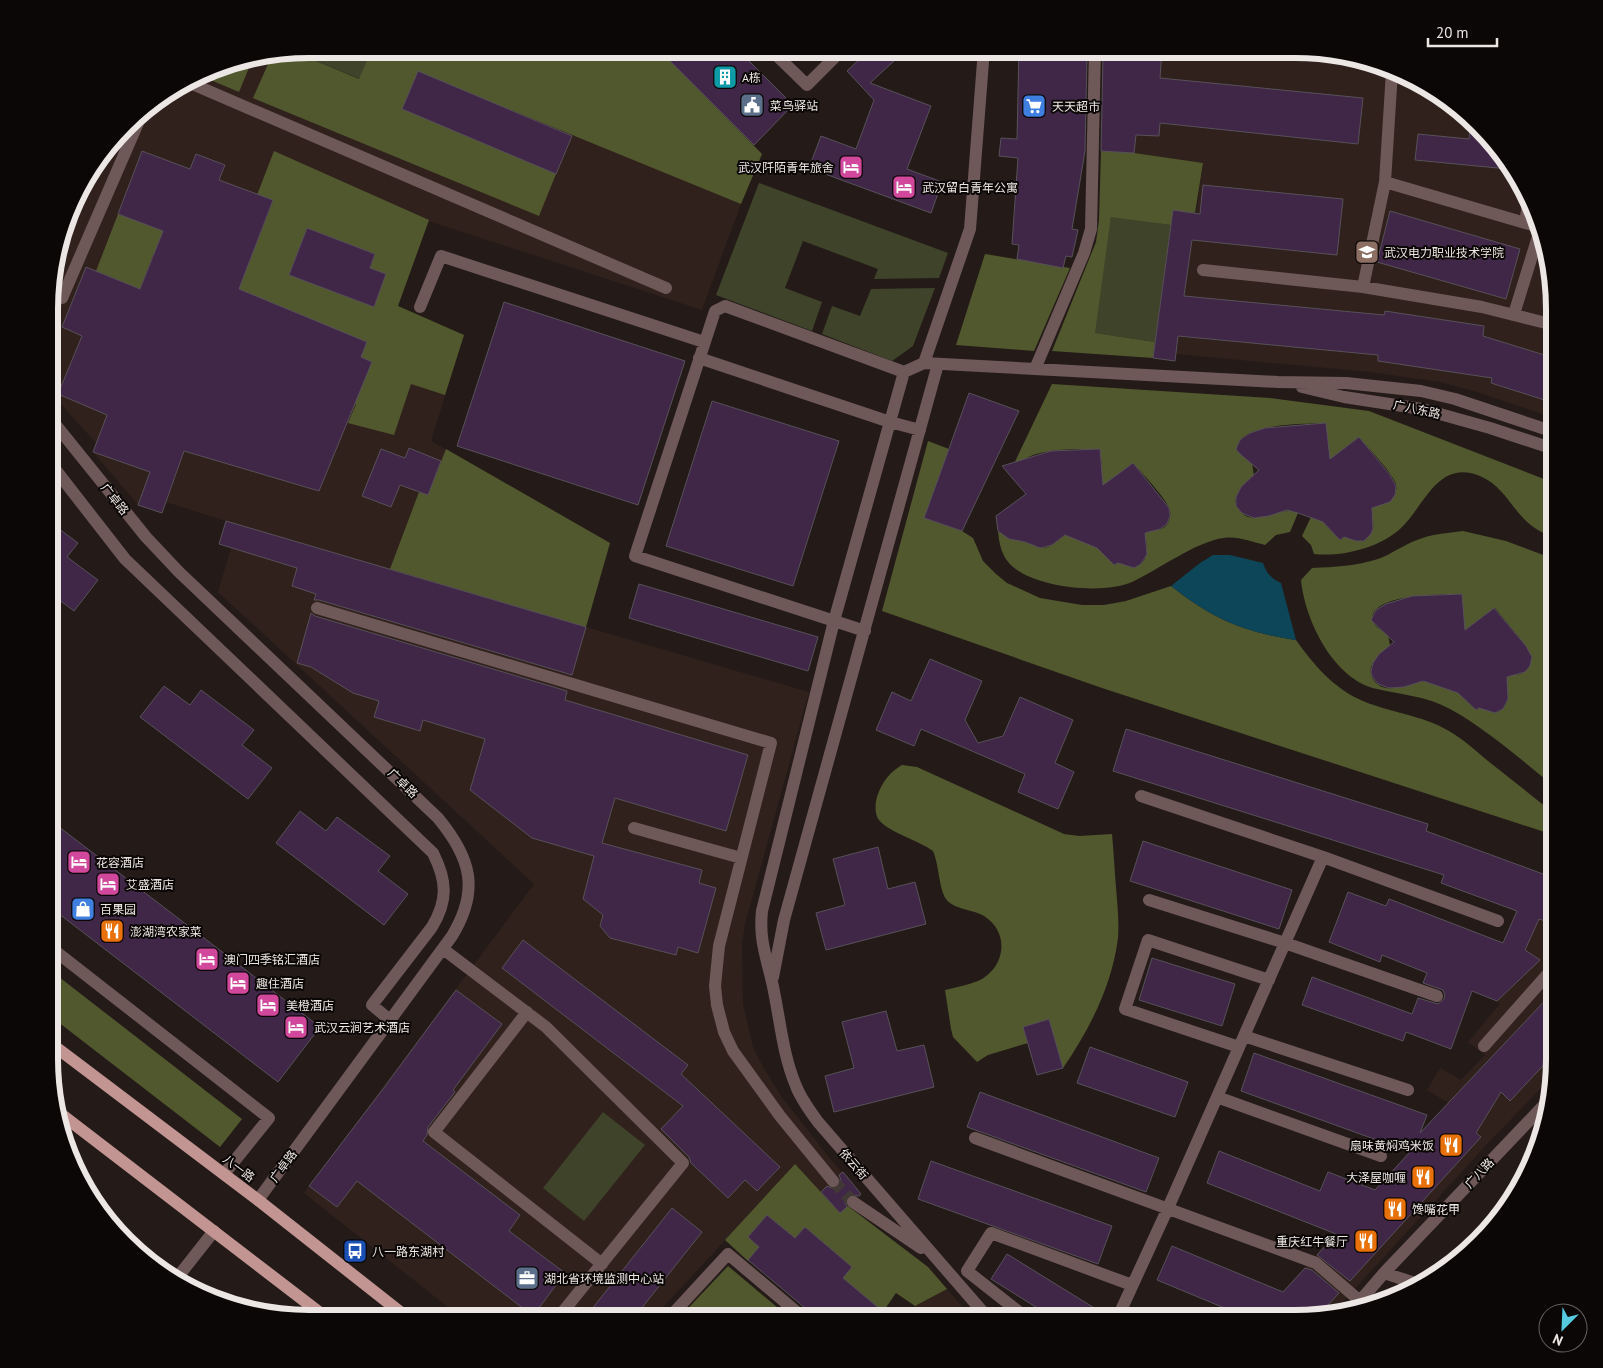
<svg xmlns="http://www.w3.org/2000/svg" width="1603" height="1368" viewBox="0 0 1603 1368" font-family="'PT Sans','Noto Sans SC',sans-serif">
<style>
.built{fill:#30211c}
.green{fill:#3e432a}
.forest{fill:#51582e;fill-rule:evenodd}
.water{fill:#0c4658}
.building{fill:#402747;stroke:#575159}
.lines{fill:none;stroke-linecap:round;stroke-linejoin:round}
.minor-tunnel{stroke:#423937;stroke-width:12;stroke-dasharray:12 6;stroke-linecap:butt}
.minor{stroke:#6f5958;stroke-width:12}
.major{stroke:#c29593;stroke-width:12}
.labels{text-anchor:middle;dominant-baseline:central;stroke-width:4;stroke-linejoin:round;paint-order:stroke}
.poi-label{font-size:12px;fill:#ece6e4;stroke:#0a0706;text-anchor:start}
.street-label{font-size:12px;fill:#ece6e4;stroke:#0a0706}
.rim{fill:none;stroke:#ece6e4;stroke-width:6}
</style>
<rect width="100%" height="100%" fill="#241b18"/>
<path class="built" d="M308 49H657L762 154 741 204 702 310 429 221 397 306 464 335 431 441 610 543 586 627 809 692 745 924 742 943 743 1004 753 1047 763 1067 781 1096 832 1161 861 1194 840 1213 795 1165 652 1319H463L304 1193 534 884 218 592 231 548 219 544 226 521 166 502 162 513 138 505 93 452 96 443 51 393V274L83 179 137 113 224 63Z
M1108 49H1312L1409 75 1478 125 1534 209 1554 291V418L1477 392 1440 382 1370 372 1176 354 1203 163 1101 151Z
M1348 892 1386 906 1389 899 1503 943 1517 910 1554 924V1060L1551 1078 1489 1142 1332 1314 1312 1319H1258L1452 1105 1427 1090 1440 1068 1461 1080 1485 1055 1468 1042 1500 1004 1497 1001 1383 955 1380 962 1329 942Z
M947 1289 973 1319H906L915 1306Z"/>
<path class="green" d="M308 49H372L360 79 292 51Z
M759 183 948 253 939 278 874 279 878 269 803 241 785 288 822 302 812 331 716 295Z
M1111 216 1171 225 1155 342 1094 333Z
M935 288 913 346 892 361 822 334 832 306 860 316 871 289Z
M603 1112 645 1145 584 1221 543 1188Z"/>
<path class="forest" d="M372 49H658L762 154 741 204 418 72 403 109 556 174 539 216 253 98 272 55 292 51 359 79Z
M253 58 239 92 201 76 224 63Z
M274 151 429 220 398 306 464 335 445 395 411 384 394 435 348 423 356 404 327 392 361 388 372 362 361 357 367 342 153 255 140 289 96 271 118 214 249 263 273 201 257 195ZM307 228 375 254 370 268 386 274 374 307 289 275Z
M1101 151 1134 153 1203 163 1195 213 1173 211 1171 225 1111 217 1095 333 1155 342 1153 358 1052 351 1096 242 1099 220Z
M985 254 1070 268 1034 351 956 345Z
M1052 384 1270 398 1369 411 1554 483V538C1543 533 1533 528 1525 520 1510 505 1502 486 1482 477 1438 457 1425 506 1400 529 1379 548 1342 557 1314 554L1311 545 1302 536 1311 517 1323 522 1340 540 1346 536 1353 540 1364 541C1375 533 1375 522 1370 510L1374 505C1381 505 1388 504 1392 499 1396 495 1397 489 1396 484 1392 472 1368 448 1359 437L1346 447 1343 458 1311 464 1326 423C1308 424 1234 422 1237 451L1252 463 1254 476 1241 487 1235 501C1245 530 1267 513 1287 511 1290 510 1295 512 1298 513L1290 532 1276 535 1265 545C1252 542 1238 536 1224 538 1197 541 1158 570 1132 582 1103 595 1031 588 1009 563 1001 554 999 542 998 531 1007 539 1014 538 1024 542 1047 550 1045 551 1065 535L1097 548 1114 565 1120 561 1127 566 1134 568C1149 562 1149 548 1144 535L1149 530C1155 531 1162 530 1167 525 1170 520 1171 515 1170 510 1166 498 1142 473 1133 463L1120 473 1117 484 1085 490 1102 466 1100 449C1071 450 1034 446 1012 468Z
M928 441 949 449 925 518 962 531 973 538 983 561 996 574 1007 583 1040 598 1082 605H1104L1126 601 1171 586C1213 619 1243 632 1296 640 1313 664 1334 689 1363 701 1391 713 1422 715 1449 731 1463 739 1476 751 1488 761 1510 778 1532 796 1554 813V835L1102 688 882 611Z
M446 449 610 543 586 627 390 569 419 492 428 495Z
M1463 531 1506 541 1554 559V786C1521 760 1488 730 1450 709 1427 696 1402 695 1377 689 1334 680 1305 621 1301 580L1312 568C1335 567 1356 566 1378 559 1392 554 1403 545 1417 540 1432 534 1447 533 1463 531ZM1461 594 1447 634 1479 629 1481 618 1495 608 1526 646 1532 657C1530 670 1523 676 1510 675L1505 680C1510 693 1510 708 1495 713L1481 706 1476 710C1470 705 1465 698 1459 694 1451 688 1435 684 1426 682 1413 679 1384 701 1372 677 1366 664 1381 654 1390 646L1388 634C1381 630 1369 624 1373 614 1383 593 1441 595 1461 594Z
M902 765 917 767 1064 834 1079 836 1112 834C1114 856 1115 878 1117 900 1118 912 1119 925 1118 938 1112 985 1090 1029 1063 1068L1049 1019 1023 1027 1028 1043 988 1055 977 1062 953 1037 951 1029 945 990C956 987 968 985 978 981 1006 968 1010 932 984 916 973 909 954 910 946 899 939 889 939 864 933 851 920 841 888 832 879 820 874 814 875 801 878 794 883 781 890 772 902 765Z
M50 970 242 1119 220 1147 49 1015Z
M795 1164 840 1213 848 1206 928 1267 947 1289 915 1306 896 1293 878 1319 843 1278 852 1267 805 1227 795 1238 767 1215 748 1237 759 1247 748 1261 725 1240Z
M728 1266 791 1319H678Z"/>
<path class="water" d="M1213 555H1230L1263 563C1266 573 1272 579 1281 583L1296 640C1243 632 1213 619 1171 586L1200 563Z"/>
<path class="building" d="M658 49H737L793 105 754 145Z
M870 49H907L870 83 931 106 907 169 942 182 931 213 809 168 821 136 856 149 874 100 847 71Z
M1019 49H1050V53L1087 55 1085 151 1072 229 1078 230 1072 257 1066 256 1063 268 1017 259 1019 245 1012 244 1018 158 999 156 1001 138 1017 139Z
M1108 49H1162L1160 78 1363 98 1358 144 1160 123 1159 136 1136 135 1134 153 1101 151 1103 56 1107 57Z
M418 71 572 136 556 174 402 109Z
M1471 119 1478 125 1508 169 1415 160 1418 134 1469 139Z
M142 151 190 169 196 154 225 165 219 180 273 200 239 289 367 342 361 357 372 362 319 491 184 451 162 513 138 505 150 472 93 452 107 415 58 394 82 336 62 327 86 267 140 289 163 231 118 214Z
M1203 185 1343 199 1337 255 1192 240 1184 296 1384 315 1385 311 1484 326 1483 336 1554 358V403L1491 383 1492 378 1378 361V355L1178 336 1175 361 1153 358 1173 210 1200 214Z
M1390 211 1520 249 1506 299 1377 262Z
M307 228 375 254 370 268 386 274 374 307 289 275Z
M504 302 685 361 638 505 457 446Z
M969 393 1019 411 962 531 924 518Z
M712 401 839 441 793 586 666 546Z
M1326 423 1330 459 1359 437 1390 475 1396 486 1395 495 1390 502 1372 508 1373 529 1371 534 1364 541H1356L1344 537 1340 540 1323 522 1298 513 1287 510 1269 516 1254 518 1242 513 1236 506V497L1241 487 1259 470 1240 454 1236 449 1240 440 1250 433 1265 428Z
M409 448 441 461 428 495 400 485 391 507 362 496 381 449 405 458Z
M1100 449 1103 485 1133 463 1169 508 1170 516 1167 524 1160 529 1145 533 1147 554 1141 564 1134 568 1118 563 1114 565 1097 548 1065 535 1052 545 1040 548 1025 542 1009 539 998 531 996 516 1026 494 1002 466 1051 451Z
M226 521 586 627 572 675 319 600H314L316 594 292 586 297 568 219 544Z
M50 522 78 543 67 557 98 580 74 611 50 593Z
M639 584 818 637 808 671 629 618Z
M1462 594 1465 630 1494 608 1526 646 1532 657 1530 666 1525 672 1507 677 1508 699 1503 709 1495 713 1479 708 1476 710 1458 693 1423 681 1404 687 1389 688 1378 684 1372 676 1371 672 1373 663 1379 654 1394 642 1371 620 1376 610 1386 604 1412 596Z
M311 613 315 616 567 691 565 700 748 755 726 831 615 798 602 843 702 870 699 883 716 888 698 953 678 947 676 955 610 938 600 926 603 915 583 899 594 856 532 838 470 790 485 739 423 720 420 731 374 717 379 701 353 693 311 667 297 663Z
M930 659 982 681 965 720 978 743 1003 736 1020 697 1073 720 1055 763 1074 772 1058 809 1018 792 1025 774 921 729 914 746 876 730 892 692 911 701Z
M164 686 190 705 201 690 254 730 242 745 272 768 248 799 140 717Z
M1126 729 1428 824 1426 831 1554 878V924L1539 919 1525 950 1540 960 1497 1001 1472 991 1451 1049 1406 1032 1403 1041 1302 1005 1312 977 1412 1014 1418 998 1438 1004 1444 999 1445 995 1443 990 1423 983 1427 973 1382 955 1380 962 1329 942 1348 892 1386 906 1389 899 1503 943 1517 911 1441 883 1444 875 1113 771Z
M300 811 326 831 337 817 390 856 378 871 408 894 384 925 276 843Z
M50 820 320 1027 278 1082 50 907Z
M1143 841 1292 890 1279 929 1130 881Z
M878 847 888 889 915 882 926 924 826 950 816 913 845 905 833 859Z
M523 940 688 1065 681 1074 780 1167 757 1191 745 1180 728 1198 691 1163 689 1157 661 1129 683 1106 502 968Z
M1152 958 1235 984 1222 1026 1139 1000Z
M456 990 502 1024 453 1090 455 1092 428 1127 427 1135 423 1141 520 1215 509 1231 565 1273 533 1316 357 1181 337 1207 309 1186 383 1089Z
M1554 991V1054L1510 1101 1501 1092 1476 1133 1481 1137 1350 1281 1317 1255 1336 1234 1207 1183 1219 1151 1320 1191 1328 1172 1375 1190 1410 1152 1241 1091 1254 1053 1427 1115 1420 1133Z
M886 1011 897 1051 924 1045 934 1087 834 1112 825 1076 854 1068 842 1022Z
M1049 1019 1063 1068 1037 1075 1023 1027Z
M1090 1047 1188 1082 1175 1117 1077 1083Z
M980 1092 1159 1158 1146 1192 967 1127Z
M931 1161 1112 1226 1098 1264 918 1199Z
M843 1172 861 1194 859 1196 850 1195 847 1197 845 1202 847 1207 840 1213 821 1192 827 1186 834 1189 838 1187 841 1180 839 1175Z
M672 1208 702 1232 633 1319H584Z
M767 1215 795 1238 805 1227 852 1267 843 1278 892 1319H818L773 1281 748 1260 759 1247 748 1237Z
M1172 1246 1283 1292 1305 1268 1312 1270 1339 1293 1317 1317 1251 1319 1157 1280Z
M1007 1254 1109 1317V1319H1055L991 1279Z"/>
<g class="lines">
<path class="minor-tunnel" d="M833 1181 853 1202"/>
<path class="minor" d="M770 49 807 85 843 49
M821 49 832 60
M190 83 666 288
M1385 182 1539 227
M1525 222 1529 200
M1203 270 1363 287 1482 307 1554 325
M1363 287 1385 182 1392 71
M62 298 144 109
M420 307 441 256 704 342
M1514 314 1540 230
M699 358 890 422 920 430
M924 363 970 229 984 49
M1035 369 1084 253 1091 229 1095 49
M904 372 834 621 762 911C759 939 766 956 772 982 780 1017 782 1053 796 1086 801 1099 810 1111 818 1122L989 1319
M1302 387 1344 397 1422 409 1490 428 1554 449
M51 419 146 537 179 572 438 818C471 858 480 890 452 936L258 1200
M51 464 125 559 433 853C447 881 448 900 432 927L372 1005 390 1020
M317 608 771 743 719 946 715 986 717 1005 724 1032 733 1051 780 1116 833 1181
M865 631 635 556 715 311 725 306 904 372 924 363 1278 382 1346 383 1421 391 1455 399 1554 432
M1141 796 1323 857 1498 921
M634 828 741 858
M1149 900 1285 943 1437 996
M50 947 269 1118 224 1174
M443 949 546 1027 683 1163 557 1319
M773 977 784 920 938 364
M527 1012 434 1132 602 1264
M1244 1036 1408 1090
M1484 1046 1554 967
M1239 1047 1125 1009 1148 940 1269 980
M1217 1097 1381 1156
M975 1138 1316 1263 1360 1301
M853 1202 921 1248
M1384 1273 1418 1284
M177 1278 214 1231
M1353 1309 1384 1273 1546 1103
M668 1319 728 1254 805 1319
M1028 1319 967 1271 991 1233 1132 1285
M1117 1319 1168 1208 1323 857"/>
<path class="major" d="M49 1042 258 1200 409 1319
M57 1111 328 1319"/>
</g>
<defs>
<g id="building-square" transform="scale(1.25)"><rect x="-9" y="-9" width="18" height="18" rx="4" fill="#0f9aa8" stroke="#0a0706"/><path d="M-4-6H4V6H1V3H-1V6H-4ZM-2.5-4.3h1.7v1.8h-1.7ZM.8-4.3h1.7v1.8H.8ZM-2.5-1h1.7V.8h-1.7ZM.8-1h1.7V.8H.8Z" fill="#fff"/></g>
<g id="civic-square" transform="scale(1.25)"><rect x="-9" y="-9" width="18" height="18" rx="4" fill="#5c6f8a" stroke="#0a0706"/><path d="M-.6-6.5H3V-4.5H.6V-3L4-1V1h2V6H-6V1h2V-1L-.6-3ZM-1.2 2.5V6h2.4V2.5Z" fill="#fff"/></g>
<g id="supermarket-square" transform="scale(1.25)"><rect x="-9" y="-9" width="18" height="18" rx="4" fill="#3f7fe0" stroke="#0a0706"/><path d="M-6-5.5h2.5l.6 2H6L4.5 2H-2.5L-4.4-4H-6ZM-1.5 3.2a1.3 1.3 0 1 0 .1 0ZM3 3.2a1.3 1.3 0 1 0 .1 0Z" fill="#fff"/></g>
<g id="hotel-square" transform="scale(1.25)"><rect x="-9" y="-9" width="18" height="18" rx="4" fill="#d1479c" stroke="#0a0706"/><path d="M-6-4.5h1.5V1H6V5H4.5V3h-9V5H-6ZM-4 0a1.8 1.8 0 1 1 3.6 0ZM.5 0V-2.5h3Q6-2.5 6 0Z" fill="#fff"/></g>
<g id="university-square" transform="scale(1.25)"><rect x="-9" y="-9" width="18" height="18" rx="4" fill="#8d6e63" stroke="#0a0706"/><path d="M0-5L7-2L0 1L-7-2ZM-4 1L0 2.5L4 1V4Q0 6-4 4Z" fill="#fff"/></g>
<g id="shop-square" transform="scale(1.25)"><rect x="-9" y="-9" width="18" height="18" rx="4" fill="#3f7fe0" stroke="#0a0706"/><path d="M-5-2.5h2.3a2.7 3.5 0 0 1 5.4 0H5L5.5 6h-11ZM-1.5-2.5h3a1.5 2.3 0 0 0-3 0Z" fill="#fff"/></g>
<g id="restaurant-square" transform="scale(1.25)"><rect x="-9" y="-9" width="18" height="18" rx="4" fill="#e8710a" stroke="#0a0706"/><path d="M-5-6h1v4h1v-4h1v4h1v-4h1v5L-1.5 .5V6h-2V.5L-5-1ZM5-6V6H3V1.5H1.5Q1.5-4 5-6Z" fill="#fff"/></g>
<g id="bus-square" transform="scale(1.25)"><rect x="-9" y="-9" width="18" height="18" rx="4" fill="#1a4fb4" stroke="#0a0706"/><path d="M-5-6H5V4H4V6H2V4H-2V6H-4V4H-5ZM-3.5-4V0h7V-4ZM-3.5 1.2v1.5H-2V1.2ZM2 1.2v1.5H3.5V1.2Z" fill="#fff"/></g>
<g id="office-square" transform="scale(1.25)"><rect x="-9" y="-9" width="18" height="18" rx="4" fill="#5c6f8a" stroke="#0a0706"/><path d="M-6-3h4V-5.5h4V-3h4V5H-6ZM-1-4.5V-3h2v-1.5ZM-6 0V1H6V0Z" fill="#fff"/></g>
</defs>
<g fill-rule="evenodd">
<use href="#building-square" x="725" y="77"/>
<use href="#civic-square" x="752" y="105"/>
<use href="#supermarket-square" x="1034" y="106"/>
<use href="#hotel-square" x="851" y="167"/>
<use href="#hotel-square" x="904" y="187"/>
<use href="#university-square" x="1367" y="252"/>
<use href="#hotel-square" x="79" y="862"/>
<use href="#hotel-square" x="108" y="884"/>
<use href="#shop-square" x="83" y="909"/>
<use href="#restaurant-square" x="112" y="931"/>
<use href="#hotel-square" x="207" y="959"/>
<use href="#hotel-square" x="238" y="983"/>
<use href="#hotel-square" x="268" y="1005"/>
<use href="#hotel-square" x="296" y="1027"/>
<use href="#restaurant-square" x="1451" y="1145"/>
<use href="#restaurant-square" x="1423" y="1177"/>
<use href="#restaurant-square" x="1395" y="1209"/>
<use href="#restaurant-square" x="1366" y="1241"/>
<use href="#bus-square" x="355" y="1251"/>
<use href="#office-square" x="527" y="1278"/>
</g>
<g class="labels">
<g class="poi-label">
<text x="742" y="77">A栋</text>
<text x="770" y="105">菜鸟驿站</text>
<text x="1052" y="106">天天超市</text>
<text x="834" y="167" text-anchor="end">武汉阡陌青年旅舍</text>
<text x="922" y="187">武汉留白青年公寓</text>
<text x="1384" y="252">武汉电力职业技术学院</text>
<text x="96" y="862">花容酒店</text>
<text x="126" y="884">艾盛酒店</text>
<text x="100" y="909">百果园</text>
<text x="130" y="931">澎湖湾农家菜</text>
<text x="224" y="959">澳门四季铭汇酒店</text>
<text x="256" y="983">趣住酒店</text>
<text x="286" y="1005">美橙酒店</text>
<text x="314" y="1027">武汉云涧艺术酒店</text>
<text x="1434" y="1145" text-anchor="end">扇味黄焖鸡米饭</text>
<text x="1406" y="1177" text-anchor="end">大泽屋咖喱</text>
<text x="1412" y="1209">馋嘴花甲</text>
<text x="1348" y="1241" text-anchor="end">重庆红牛餐厅</text>
<text x="372" y="1251">八一路东湖村</text>
<text x="544" y="1278">湖北省环境监测中心站</text>
</g>
<g class="street-label">
<text transform="translate(1417 409) rotate(12)">广八东路</text>
<text transform="translate(115 499) rotate(51)">广卓路</text>
<text transform="translate(403 783) rotate(44)">广卓路</text>
<text transform="translate(854 1164) rotate(49)">依云街</text>
<text transform="translate(283 1166) rotate(-54)">广卓路</text>
<text transform="translate(239 1168) rotate(37)">八一路</text>
<text transform="translate(1479 1173) rotate(-47)">广八路</text>
</g>
</g>
<path d="M0 0H1603V1368H0ZM309 58H1295A251 251 0 0 1 1546 309V1059A251 251 0 0 1 1295 1310H309A251 251 0 0 1 58 1059V309A251 251 0 0 1 309 58Z" fill="#0a0706" fill-rule="evenodd"/>
<path class="rim" d="M309 58H1295A251 251 0 0 1 1546 309V1059A251 251 0 0 1 1295 1310H309A251 251 0 0 1 58 1059V309A251 251 0 0 1 309 58Z"/>
<g transform="translate(1563 1328) rotate(204)"><circle r="24" fill="#0a0706" stroke="#64605f"/>
<path d="M0-4L9 19L0 12L-9 19Z" fill="#55cae0"/>
<text y="-8" font-size="14" font-weight="bold" text-anchor="middle" fill="#ece6e4">N</text>
</g>
<path d="M1428 38v8h69v-8" fill="none" stroke="#ece6e4" stroke-width="2.5"/>
<text x="1436" y="38" font-size="15" fill="#ece6e4" stroke="#0a0706" stroke-width="4" paint-order="stroke">20 m</text>
</svg>
